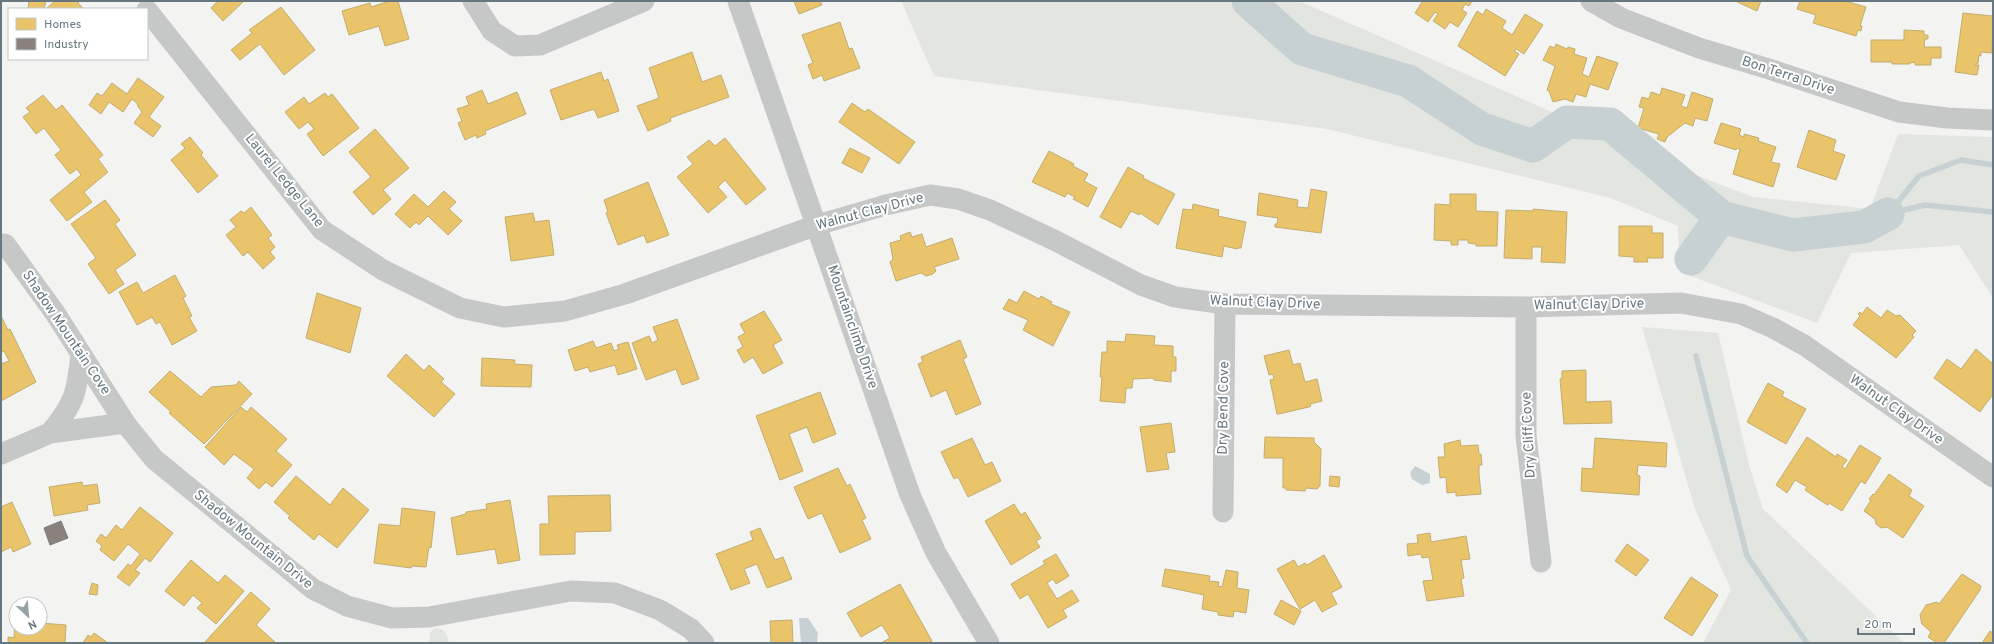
<svg xmlns="http://www.w3.org/2000/svg" width="1994" height="644" viewBox="0 0 1994 644" font-family="Overpass,sans-serif">
<style>
.green{fill:#e2e5e0}
.water{fill:#c7d0d2}
.homes{fill:#e9c46a;stroke:#c2ad70}
.industry{fill:#8a817c;stroke:#7f7e7d}
.lines{fill:none;stroke-linecap:round;stroke-linejoin:round}
.stream{stroke:#c7d0d2;stroke-width:5.5}
.river{stroke:#c7d0d2;stroke-width:33}
.street{stroke:#c6c8c8;stroke-width:21}
.labels{text-anchor:middle;dominant-baseline:central;stroke-width:4;stroke-linejoin:round;paint-order:stroke}
.street-label{font-size:14px;fill:#66777f;stroke:#fff}
</style>
<rect width="100%" height="100%" fill="#f3f3f2"/>
<path class="green" d="M901 1H1299L1691 173 1753 197 1870 209 1898 134 1993 137V298L1959 245 1851 253 1817 323 1680 272 1678 226 1611 198 1327 129 934 76Z
M1642 327 1718 333 1749 465 1763 509 1904 643H1703L1731 590 1695 509Z
M434 628C444 627 447 634 449 643H429L430 633Z"/>
<path class="water" d="M1415 466 1430 474V483L1422 485 1412 479 1410 473Z
M799 618H808L818 633 817 642 801 643Z"/>
<path class="homes" d="M29 1H46L44 9H28Z
M55 1H79L78 3 84 9H46Z
M218 1H244L223 21 211 8Z
M390 1H398L409 39 385 46 379 26 349 35 342 11 370 3 371 7Z
M794 1H820L822 5 799 14Z
M1420 1H1472L1469 6 1465 4 1462 10 1467 13 1458 27 1450 22 1445 29 1433 21 1438 14 1435 12 1428 22 1415 13 1422 2Z
M1738 1H1761L1757 11 1737 2Z
M1800 1H1845L1866 7 1860 26H1862L1861 31 1858 30 1856 36 1813 23 1816 15 1797 9Z
M281 7 315 50 284 75 260 44 240 60 231 50 252 33 249 30Z
M1486 9 1506 21 1502 28 1512 35 1525 14 1543 25 1524 54 1516 49 1514 51 1519 54 1505 76 1458 46 1477 11 1483 15Z
M1963 13 1993 16 1992 53 1981 52V56L1979 55 1978 63 1975 65H1979L1977 75 1955 72Z
M840 22 849 49 852 48 860 68 824 81 822 75 813 79 808 65 813 63 802 35Z
M1904 30 1924 31V35H1928V39H1925L1924 47H1941V58H1931V65H1915V62L1910 63V64H1892V62H1871V40H1904Z
M1556 44 1567 49 1568 47 1575 49 1574 54 1587 58 1582 74 1589 77 1597 56 1618 63 1608 90 1590 84 1586 97 1576 94 1573 102 1565 99 1553 102 1549 91 1547 90 1555 66 1543 60 1550 46 1555 48Z
M692 52 702 82 721 75 729 97 670 118 671 121 648 131 637 106 659 98 649 68Z
M601 72 604 81 608 79 619 111 598 118 594 109 561 120 550 90Z
M138 78 164 97 149 117 161 126 153 137 134 123 142 112 137 105 138 104 132 99 123 112 109 102 101 114 89 105 97 93 102 96 112 83 127 94Z
M1662 88 1685 95 1681 106 1687 108 1692 92 1713 99 1707 121 1695 118 1693 126 1685 123 1667 137 1665 142 1657 139 1659 134 1638 128 1644 108 1639 107 1642 97 1649 99 1651 92 1660 95Z
M482 90 488 104 517 92 526 114 485 131 486 134 477 138 476 135 465 140 458 123 462 121 457 109 469 105 466 97Z
M325 93 328 97 332 94 359 128 323 156 307 134 314 129 308 122 299 129 285 112 304 97 309 104Z
M43 95 56 110 62 105 103 155 98 159 108 172 84 192 92 202 67 221 50 200 81 175 77 169 70 174 55 155 61 150 44 128 36 134 23 117 30 112 26 108Z
M852 103 865 112 868 109 915 142 899 164 839 122Z
M1721 123 1741 129 1739 135 1744 137V134L1759 138 1758 141 1776 147 1771 162 1780 164 1773 187 1733 174 1740 149 1737 148 1736 150 1714 143Z
M375 129 409 168 383 190 391 199 373 215 353 192 371 177 349 152Z
M1809 130 1836 140 1833 151 1845 155 1836 180 1797 167Z
M190 137 203 153 201 155 218 176 198 193 171 160 185 148 181 144Z
M725 138 766 189 746 205 725 180 718 187 727 197 708 213 677 177 693 164 687 157 709 140 715 146Z
M850 148 870 158 862 173 842 163Z
M1049 151 1074 164 1073 166 1088 174 1084 181 1097 188 1088 207 1073 199 1075 197 1067 193 1065 197 1032 182Z
M1128 167 1144 176 1143 178 1175 194 1158 225 1140 213 1139 215 1131 211 1121 228 1100 217Z
M648 182 669 235 647 243 644 235 618 245 606 213 608 212 604 200Z
M1311 189 1327 192 1321 233 1275 227V224H1277L1278 218 1257 215 1259 193 1298 200 1297 207 1308 208Z
M444 191 456 202 449 209 462 221 448 235 428 216 419 225 416 222 410 228 395 214 414 194 428 207Z
M1450 194H1476V211L1498 212 1497 246H1476V244L1468 243V240H1458V245H1451V241L1434 240 1435 204 1450 205Z
M105 200 120 220 115 224 136 255 115 270 124 284 109 294 88 264 96 258 71 224Z
M1193 204 1219 210 1218 216 1246 222 1241 248H1238L1237 249 1224 246 1222 257 1176 248 1183 209 1192 210Z
M251 207 272 235 268 238 275 247 270 252 275 258 263 269 248 252 243 256 226 235 236 227 230 220 241 211 244 213Z
M1533 209 1567 212 1565 263 1541 262 1542 247H1532V259L1504 258 1506 210 1533 211Z
M533 213 535 222 549 220 554 255 511 261 505 217Z
M1619 226H1652V233H1663V258H1647L1648 262H1634V257L1619 256Z
M910 232 912 237 922 234 926 247 952 238 959 259 934 267 936 271 933 274 926 276 921 273 896 281 890 262 893 259 890 243 901 240 900 236Z
M175 275 186 296 183 298 192 316 189 317 197 331 172 345 160 322 156 324 152 317 137 325 119 292 137 282 143 293Z
M1024 291 1039 299 1041 296 1052 302 1051 304 1070 312 1053 346 1023 330 1028 320 1003 309 1009 299 1017 303Z
M317 293 361 308 350 353 306 338Z
M1867 307 1881 318 1887 310 1896 316 1900 315 1916 331 1912 335 1914 337 1896 358 1853 325 1860 316 1858 314 1860 312 1862 314Z
M764 311 782 340 773 345 783 363 763 374 753 357 744 363 737 350 743 347 738 337 745 333 740 324Z
M1 316 8 330 10 329 36 382 1 401V364L9 361 4 351 1 352Z
M677 319 699 379 682 385 676 369 646 380 632 343 649 336 652 343 658 340 653 327Z
M1126 334 1155 336 1154 345 1173 346V357H1176V371H1171V382L1154 380V378L1133 379 1132 388H1126L1125 403 1100 401 1102 377H1100L1102 352H1107V341L1125 342Z
M960 340 967 357 963 359 981 404 956 415 946 390 931 397 918 364 923 362 921 357Z
M593 341 596 348 611 343 614 351 619 349 617 345 628 342 637 369 618 375 615 365 590 372 588 367 575 371 568 350Z
M1976 349 1993 364V394L1980 412 1934 378 1947 359 1961 369Z
M1289 350 1293 365 1300 363 1305 382 1317 379 1322 401 1310 404 1311 406 1309 407 1279 414H1277L1270 380 1274 379 1273 374 1269 375 1264 356Z
M406 354 424 371 429 365 444 379 441 382 455 394 434 417 387 376Z
M482 358 515 360 514 364 532 365 531 387 481 386Z
M1586 370V402L1611 401 1612 423 1564 424 1560 379H1562V371Z
M170 371 201 397 211 387 236 385 239 381 252 394 204 444 169 413 171 412 149 392Z
M1768 383 1784 392 1782 396 1806 409 1786 444 1747 422Z
M820 392 836 434 813 443 807 427 789 434 803 471 780 480 756 416Z
M241 407 247 412 251 407 287 439 276 451 292 465 272 487 266 482 259 489 247 478 254 469 234 454 224 465 205 447Z
M1171 423 1175 452 1166 453 1169 469 1147 472 1140 427Z
M1265 437 1314 438V442L1321 449 1320 486 1317 489 1306 488 1305 491 1286 490V488H1283V458H1264Z
M1807 437 1836 457 1837 454 1847 460 1842 467 1845 469 1860 445 1881 458 1865 484 1861 481 1842 511 1829 503 1828 505 1826 504 1805 490 1807 487 1795 480 1787 493 1776 485Z
M972 438 985 465 992 462 1001 481 968 497 958 477 954 479 941 452Z
M1595 438 1667 443 1666 467 1638 465 1637 475 1640 476 1639 495 1581 491 1582 468 1593 469Z
M1460 440 1461 446 1478 445 1479 454H1481L1482 465H1479V474L1481 494 1456 496V492L1447 493 1446 477 1440 478 1438 457H1445L1444 444Z
M838 468 847 486 850 484 866 518 862 520 871 539 840 553 822 513 808 519 794 487Z
M1889 474 1912 490 1909 496 1924 506 1903 538 1887 527 1881 528 1876 524 1875 519 1864 511 1871 500 1869 499 1873 494 1874 495Z
M296 476 330 505 343 488 369 510 337 548 319 534 314 540 288 518 290 516 274 502Z
M1330 476 1340 477 1339 487 1329 486Z
M82 482 83 486 97 484 100 503 87 505 88 510 54 516 49 487Z
M610 495 611 531 575 532V554L540 555V524H549L548 496Z
M510 500 520 560 498 564 495 549 457 555 451 518 466 514V512L487 509 486 504Z
M12 502 31 544 13 552 11 547 1 552V507Z
M1014 504 1021 515 1025 512 1041 538 1036 541 1040 547 1011 565 985 521Z
M140 507 173 533 150 562 145 558 135 570 140 573 129 586 117 577 128 564 131 566 140 554 128 544 114 561 100 550 102 546 96 541 101 534 106 538 116 525 122 530Z
M402 508 435 512 431 548 429 547 426 567 412 566 411 568 374 563 379 524 400 526Z
M760 528 775 560 783 557 792 579 767 588 757 564 744 569 750 583 731 590 716 554 753 540 750 532Z
M1430 533 1431 542 1466 536 1470 559 1461 560 1464 578 1461 579 1464 596 1427 601 1423 581 1433 580 1429 557 1422 558 1421 554 1408 556 1407 544 1418 543 1417 535Z
M1627 544 1649 560 1636 576 1615 561Z
M1056 554 1069 576 1056 584 1053 579 1047 583 1057 599 1072 590 1079 601 1063 610 1067 617 1048 628 1028 594 1020 599 1011 584 1045 564 1043 561Z
M1324 555 1342 587 1331 593 1337 604 1322 612 1315 600 1300 609 1277 569 1294 560 1298 567 1305 563 1307 565Z
M191 560 218 583 225 575 244 591 216 624 197 608 202 603 193 595 184 606 165 591Z
M1165 569 1210 576 1209 581 1219 582 1218 586 1222 587 1226 570 1238 572 1237 588 1249 590 1246 613 1234 611 1233 617 1218 615V612L1202 609 1204 595 1162 586Z
M1962 574 1981 586 1980 590 1944 643H1937L1928 637 1931 632 1922 624 1920 615 1926 605 1937 602 1939 604Z
M1691 577 1718 595 1692 636 1664 618Z
M92 583 98 585 97 595 89 594Z
M900 584 932 641 929 643H881L890 638 882 625 861 637 847 613Z
M251 592 270 609 256 625 276 643H204Z
M1281 600 1301 611 1294 625 1274 614Z
M15 620 16 628H40V623L66 625 65 643H8V637L14 638Z
M792 620 793 643H771L770 621Z
M1990 631 1993 633V643H1982Z
M94 633 108 643H83L88 635 91 637Z"/>
<path class="industry" d="M61 521 68 538 50 545 44 528Z"/>
<g class="lines">
<path class="stream" d="M1888 214 1919 176 1961 160 1993 165
M1888 214 1925 205 1993 212
M1696 356 1747 556 1807 643"/>
<path class="river" d="M1248 1 1302 49 1408 81 1482 129 1533 146 1567 122 1610 124 1721 217 1691 259
M1721 217 1793 235 1864 227 1888 214"/>
<path class="street" d="M473 1 492 31 515 46 540 45 644 1
M738 1 910 495 936 553 989 643
M1591 1 1621 18 1699 48 1769 69 1899 112 1947 118 1993 120
M147 10 322 230 383 270 460 308 504 317 565 311 625 294 817 225 886 205 930 195 958 199 990 210 1054 240 1141 285 1175 297 1225 304 1526 307 1681 303 1741 314 1773 328 1804 345 1993 477
M5 244 55 313 125 423 154 459 313 589 347 606 392 618 429 617 571 591 615 593 660 610 691 629 704 643
M1526 307V436L1541 562
M50 433C75 403 77 392 81 354
M1 454 50 433 125 423
M1223 512 1225 304"/>
</g>
<g class="labels">
<g class="street-label">
<text transform="translate(1788 76) rotate(18)">Bon Terra Drive</text>
<text transform="translate(284 181) rotate(51)">Laurel Ledge Lane</text>
<text transform="translate(870 212) rotate(-15)">Walnut Clay Drive</text>
<text transform="translate(1265 303) rotate(2)">Walnut Clay Drive</text>
<text transform="translate(1589 305) rotate(-1)">Walnut Clay Drive</text>
<text transform="translate(852 327) rotate(71)">Mountainclimb Drive</text>
<text transform="translate(66 333) rotate(56)">Shadow Mountain Cove</text>
<text transform="translate(1224 408) rotate(-89)">Dry Bend Cove</text>
<text transform="translate(1896 410) rotate(35)">Walnut Clay Drive</text>
<text transform="translate(1529 435) rotate(-93)">Dry Cliff Cove</text>
<text transform="translate(253 540) rotate(39)">Shadow Mountain Drive</text>
</g>
</g>
<rect width="1994" height="644" fill="none" stroke="#66777f" stroke-width="4"/>
<rect x="8" y="8" width="140" height="52" fill="#ffffff" stroke="#c2c9cc"/>
<rect x="16" y="18" width="20" height="12" fill="#e9c46a" stroke="#c2c9cc"/>
<text x="44" y="28" font-size="12" fill="#66777f">Homes</text>
<rect x="16" y="38" width="20" height="12" fill="#8a817c" stroke="#c2c9cc"/>
<text x="44" y="48" font-size="12" fill="#66777f">Industry</text>
<g transform="translate(28 616) rotate(154)"><circle r="19" fill="#ffffff" stroke="#c2c9cc"/>
<path d="M0-3L7 15L0 10L-7 15Z" fill="#97a2a7"/>
<text y="-6" font-size="11" font-weight="bold" text-anchor="middle" fill="#66777f">N</text>
</g>
<path d="M1858 628v6h56v-6" fill="none" stroke="#66777f" stroke-width="2"/>
<text x="1864" y="628" font-size="12" fill="#66777f" stroke="#ffffff" stroke-width="3" paint-order="stroke">20 m</text>
</svg>
